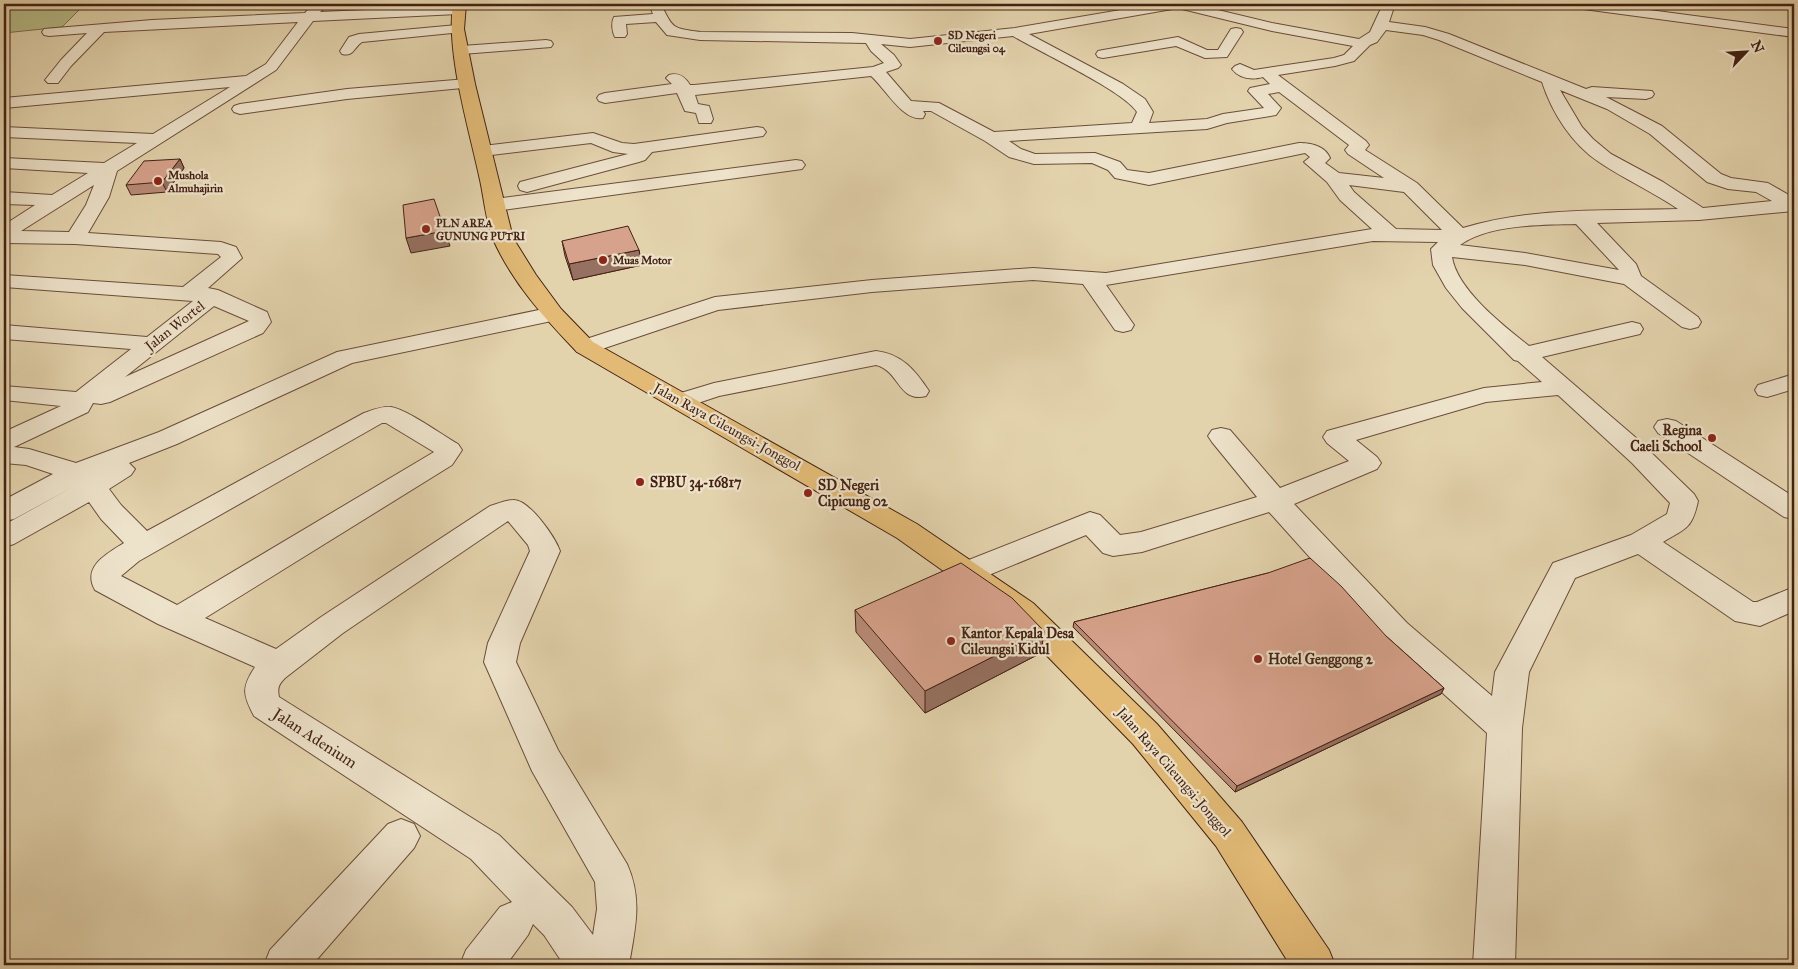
<svg xmlns="http://www.w3.org/2000/svg" width="1798" height="969" viewBox="0 0 1798 969" font-family="'IM FELL Great Primer',serif">
<style>
.green{fill:#b6bb88;stroke:#7c6e4e}
.lines{fill:none;stroke-linecap:round;stroke-linejoin:round}
.street-casing{stroke:#6b4e3a;stroke-width:2}
.primary-casing{stroke:#432213;stroke-width:2}
.street{fill:#ede2ca;fill-rule:evenodd}
.primary{fill:#e2ba76;fill-rule:evenodd}
.wall{fill:#b98b78;stroke:#432213}
.shaded-wall{fill:#967162;stroke:#432213}
.building{fill:#d7a28c;stroke:#432213}
.poi-dot{fill:#8f2418;stroke:#ede2ca;stroke-width:2}
.labels{text-anchor:middle;dominant-baseline:central;stroke-width:4.5;stroke-linejoin:round;paint-order:stroke}
.far-poi-label{font-size:11px;font-weight:bold;fill:#432213;stroke:#ede2ca;text-anchor:start}
.street-label{font-size:14px;fill:#432213;stroke:#ede2ca}
.poi-label{font-size:14px;font-weight:bold;fill:#432213;stroke:#ede2ca;text-anchor:start}
.near-street-label{font-size:16px;fill:#432213;stroke:#ede2ca}
</style>
<rect width="100%" height="100%" fill="#e3d3ad"/>
<filter id="stains"><feTurbulence type="fractalNoise" baseFrequency=".004" numOctaves="4"/><feColorMatrix values="0 0 0 0 .2 0 0 0 0 .09 0 0 0 0 .02 0 0 0 .5 -.17"/></filter>
<radialGradient id="worn" r=".72"><stop offset=".6" stop-color="#630" stop-opacity="0"/><stop offset="1" stop-color="#630" stop-opacity=".3"/></radialGradient>
<path class="green" d="M4 4H85L62 27 4 33Z"/>
<g class="lines">
<g class="street-casing">
<path id="street" d="M317 4 324 8 320 12 458 6 465 10 458 14 313 21 276 70 117 171 109 197 88 233 221 242 236 247 242 258 208 288 218 290 267 312 271 322 263 333 110 402 101 404 93 403 88 412 14 447 29 449 76 463 159 432 337 352 553 307 561 309 564 314 561 319 352 363 177 444 129 463 135 469 131 475 109 489 121 505 147 531 364 413C373 410 382 406 391 407 408 410 442 435 458 444L462 450 452 465 205 618 276 649 321 617 490 506C497 504 506 500 513 500 529 499 555 537 560 551L520 643 516 662 558 750 627 864C643 900 635 928 629 965H564L544 935 533 924 528 935 506 965H460L466 950 500 907 512 902 471 859 254 716C243 695 241 688 255 667L158 624 95 590C82 567 106 554 124 543L101 519 89 502 14 544 4 547V525L71 488 14 519 4 521V500L53 474 26 465 4 463V432L61 406 4 400V386L76 392 131 349 4 339V325L147 337 193 301 4 287V275L183 287 221 257 218 254 75 244 4 243V225L35 205 4 204V192L52 195 88 173 4 168V158L104 163 137 143 4 137V127L153 134 230 87 4 108V98L246 76 266 64 298 22 104 32 71 66 58 83H48L45 80 61 60 87 33 49 36 44 35 42 32 44 29 152 20 305 13 312 5ZM94 185 86 205 69 232 21 231ZM214 306 249 321 125 377ZM382 423H386L434 452 177 605 121 576 139 561ZM508 521 528 545 530 551 488 643 484 662 532 771 595 882 597 909 593 935 572 907 499 835 279 697C277 688 279 684 285 678L343 633Z
M649 4H661C673 29 672 28 700 32L852 33 910 39 1015 28 1156 4H1193L1272 23 1359 39 1370 32 1383 4H1395L1389 22 1425 27 1449 34 1586 89 1592 87 1652 91 1654 94 1652 97 1646 99 1606 97 1662 126 1721 174 1731 178 1768 183 1794 198V211L1699 220 1597 223 1636 264 1641 276 1698 317 1701 322 1698 327 1690 329 1682 327 1624 284 1525 265 1452 257C1457 290 1504 326 1529 346L1632 322 1640 324 1643 329 1640 334 1542 357 1635 437 1694 494 1698 501C1692 529 1686 528 1663 542L1753 602H1757L1794 587V611L1760 626 1735 621 1638 554 1575 578 1529 672 1522 728 1515 965H1473L1487 733 1385 641 1269 512 1142 552 1113 556 1103 553 1086 535 967 584 956 581 952 573 956 565 1090 512 1100 515 1120 535 1141 532 1257 497 1212 442 1208 436 1212 430 1221 428 1230 430 1280 488 1349 461 1327 443 1323 437 1327 431 1484 388 1542 382 1518 361 1514 360 1462 308 1446 288 1433 265 1431 249 1438 242 1373 241 1106 285 1134 325 1131 330 1123 332 1115 330 1083 284 1033 280 872 292 718 310 593 352 585 354 577 352 573 347 577 342 715 297 872 280 1033 268 1106 273 1372 229 1340 200 1327 182 1304 162 1310 157 1305 153 1149 185 1115 178 1108 170 1092 163 1034 164 1009 157 985 141 931 111H923L925 114 923 118C903 122 885 88 871 76L695 95 698 104 709 106 713 119 711 123H699L696 113 685 111 677 93 605 103 599 101 597 98 599 95 605 93 672 84 666 78 669 75C679 72 685 77 690 85H694L873 67 884 63 871 51 866 43 700 40 667 35 656 22 626 24 627 34 625 37H615C612 32 611 22 614 17L653 14ZM1178 8 1272 31 1353 46 1344 55 1334 58 1254 70 1240 64 1235 66 1232 69C1240 79 1252 80 1263 77L1270 84 1250 88 1248 91 1264 108 1223 114 1207 119 1149 123 1153 112 1145 99 1123 84 1029 34ZM1386 30 1423 35 1439 40 1542 82C1552 113 1572 144 1599 162 1624 179 1653 192 1678 209 1606 211 1532 207 1463 228L1417 183 1365 150 1369 145 1366 141 1278 75 1335 66 1354 61 1370 45 1377 42ZM1013 36C1038 51 1124 91 1137 112L1132 123 994 132 939 103 911 101 886 72 898 68 901 65 894 55 881 44 910 47ZM1560 90 1607 109 1650 134 1707 182 1728 189 1756 192 1772 201 1703 208 1663 182 1611 154 1593 139 1582 127ZM1279 92 1349 145 1345 150 1348 154 1384 178 1339 173 1325 163 1330 158C1325 146 1311 143 1299 143L1149 173 1127 170 1120 162 1095 153 1035 154 1021 149 1009 141 1207 129 1227 123 1276 115 1281 108 1268 94ZM1349 185 1404 192 1442 230 1396 229 1354 192ZM1576 224 1619 270 1525 253 1460 245C1489 224 1541 225 1576 224ZM1558 395 1632 463 1670 503 1667 514 1631 535 1553 563 1495 672 1492 696 1407 623 1294 504 1377 469 1381 463 1377 457 1356 440 1486 402Z
M1569 4H1604L1794 29V37L1576 8Z
M457 25 462 26 464 29 462 32 362 42C353 48 354 57 342 54L340 51 349 37 359 34Z
M1236 28 1241 29 1243 32 1227 57 1205 58 1176 46 1103 58 1098 57 1096 54 1098 51 1103 50 1178 37 1207 50H1218L1231 29Z
M546 40 551 41 553 44 551 47 462 54 457 53 455 50 457 47 462 46Z
M467 79 473 81 475 84 473 87 347 99 240 114 234 112 232 109 234 106 240 104 347 89Z
M757 127 763 128 766 132 763 136 652 152 645 160 639 162 527 192 520 190 518 186 520 182 628 154 613 152 591 143 483 156 477 155 474 151 477 147 483 146 593 133 622 143 634 144Z
M796 160 802 161 805 165 802 169 495 211 488 209 485 205 488 201 495 199Z
M876 351C902 354 915 370 929 391L926 396C898 403 900 371 876 365L719 396 680 409 671 406 667 401 671 396 714 383Z
M1794 374V389L1767 397 1758 395 1755 390 1758 385Z
M1667 419 1676 421 1794 497V519L1784 517 1658 433 1654 427 1658 421Z
M401 819 414 824 420 836 414 848 312 965H264L270 950 388 824Z"/>
</g>
<g class="primary-casing">
<path id="primary" d="M453 4H466L464 29 475 84 513 238 536 275 561 309 593 342 917 524 1033 603 1157 724 1242 822 1329 950 1335 965H1290L1216 846 1133 744 1011 619 897 538 577 352C545 319 512 282 493 239 486 222 484 198 480 180 469 128 446 54 453 4Z"/>
</g>
<use href="#street" class="street"/>
<use href="#primary" class="primary"/>
</g>
<path class="wall" d="M180 159 184 168 167 192 131 195 126 185Z
M562 241 639 250 642 265 573 280 565 256Z
M1268 573 1386 636 1444 688 1441 694 1235 792 1073 627 1074 622Z
M855 610 1044 631 1041 653 925 713 856 632Z"/>
<path class="shaded-wall" d="M180 159 184 168 167 192 162 182Z
M445 231 450 246 411 253 406 238Z
M639 250 642 265 573 280 569 264Z
M1044 631 1041 653 925 713V691Z
M1444 688 1441 694 1235 792 1237 786Z"/>
<path class="building" d="M180 159 162 182 126 185 144 161Z
M434 199 445 231 406 238 403 205Z
M628 226 639 250 569 264 562 241Z
M1310 558 1341 586 1386 636 1444 688 1237 786 1074 622 1268 573Z
M961 563 1012 598 1044 631 925 691 855 610Z"/>
<g class="poi-dot">
<circle cx="938" cy="41" r="5"/>
<circle cx="158" cy="181" r="5"/>
<circle cx="426" cy="229" r="5"/>
<circle cx="603" cy="260" r="5"/>
<circle cx="1712" cy="438" r="5"/>
<circle cx="640" cy="482" r="5"/>
<circle cx="808" cy="493" r="5"/>
<circle cx="951" cy="641" r="5"/>
<circle cx="1258" cy="659" r="5"/>
</g>
<g class="labels">
<g class="far-poi-label">
<text x="948" y="35">SD Negeri<tspan x="948" dy="13">Cileungsi 04</tspan></text>
<text x="168" y="175">Mushola<tspan x="168" dy="13">Almuhajirin</tspan></text>
<text x="436" y="223">PLN AREA<tspan x="436" dy="13">GUNUNG PUTRI</tspan></text>
<text x="613" y="260">Muas Motor</text>
</g>
<g class="street-label">
<text transform="translate(175 326) rotate(-38)">Jalan Wortel</text>
<text transform="translate(727 427) rotate(29)">Jalan Raya Cileungsi-Jonggol</text>
<text transform="translate(1174 772) rotate(49)">Jalan Raya Cileungsi-Jonggol</text>
</g>
<g class="poi-label">
<text x="1702" y="430" text-anchor="end">Regina<tspan x="1702" dy="16">Caeli School</tspan></text>
<text x="650" y="482">SPBU 34-16817</text>
<text x="818" y="485">SD Negeri<tspan x="818" dy="16">Cipicung 02</tspan></text>
<text x="961" y="633">Kantor Kepala Desa<tspan x="961" dy="16">Cileungsi Kidul</tspan></text>
<text x="1268" y="659">Hotel Genggong 2</text>
</g>
<g class="near-street-label">
<text transform="translate(315 738) rotate(33)">Jalan Adenium</text>
</g>
</g>
<rect width="1798" height="969" fill="none" stroke="#e3d3ad" stroke-width="20"/>
<rect x="5" y="5" width="1788" height="959" fill="none" stroke="#432213" stroke-width="2.5"/>
<rect x="10" y="10" width="1778" height="949" fill="none" stroke="#432213"/>
<g transform="translate(1746 52) rotate(65)" stroke="#ede2ca" stroke-width="4" paint-order="stroke">
<path d="M0-4L9 19L0 12L-9 19Z" fill="#432213"/>
<text y="-8" font-size="14" font-weight="bold" text-anchor="middle" fill="#432213">N</text>
</g>
<rect width="100%" height="100%" filter="url(#stains)"/>
<rect width="100%" height="100%" fill="url(#worn)"/>
</svg>
